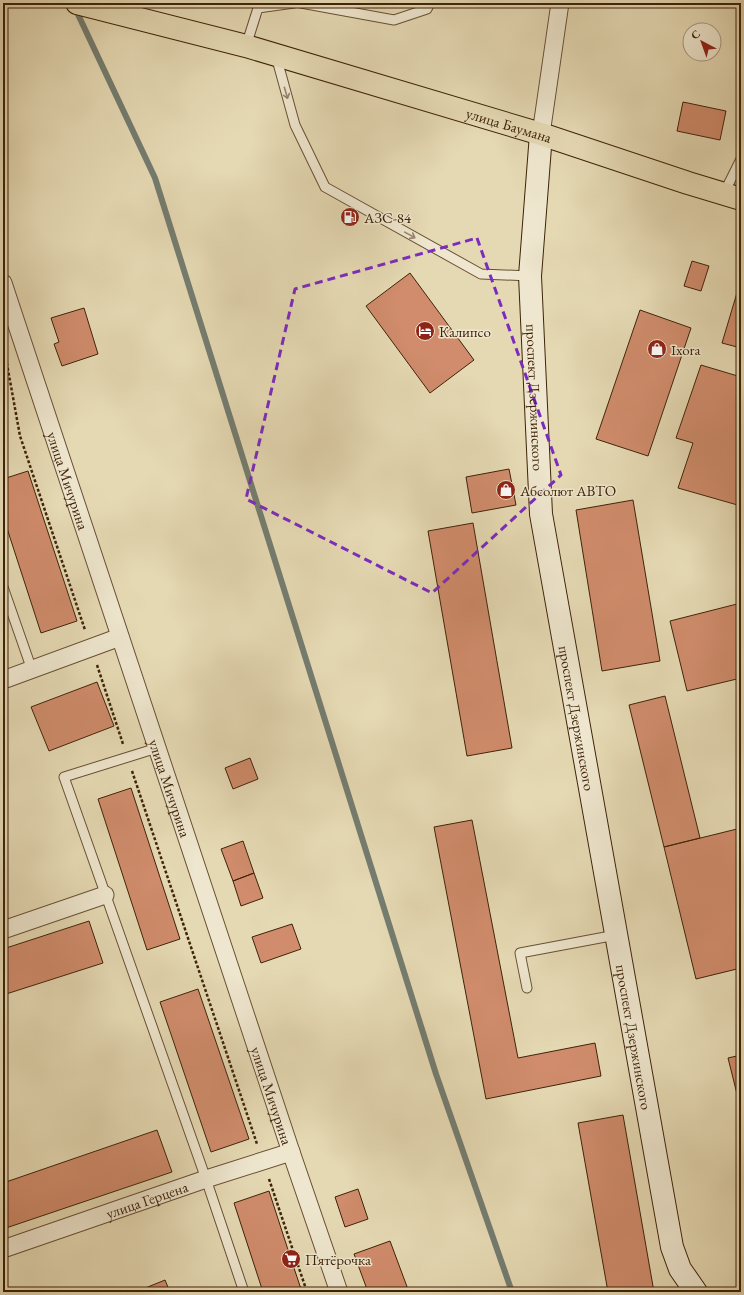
<svg xmlns="http://www.w3.org/2000/svg" width="744" height="1295" viewBox="0 0 744 1295" font-family="'EB Garamond',serif">
<style>
.lines{fill:none;stroke-linecap:round;stroke-linejoin:round}
.stream{stroke:#747d70;stroke-width:6}
.building{fill:#d08c6c;stroke:#3e2308}
.lane-casing{stroke:#685033;stroke-width:11}
.street-casing{stroke:#685033;stroke-width:19}
.secondary-casing{stroke:#3e2308;stroke-width:24}
.primary-casing{stroke:#3e2308;stroke-width:24}
.path{stroke:#3e2308;stroke-width:2.5;stroke-dasharray:3 2;stroke-linecap:butt}
.lane{stroke:#eee6ce;stroke-width:9}
.street{stroke:#eee6ce;stroke-width:17}
.secondary{stroke:#eee6ce;stroke-width:22}
.primary{stroke:#e5d9b3;stroke-width:22}
.oneway{stroke:#96846b}
.marked{fill:none;stroke:#7b2cbf;stroke-width:3;stroke-dasharray:8 5;stroke-linejoin:round}
.labels{text-anchor:middle;dominant-baseline:central;stroke-width:3;stroke-linejoin:round;paint-order:stroke}
.street-label{font-size:15px;fill:#3e2308;stroke:#eee6ce}
.poi-label{font-size:15px;fill:#3e2308;stroke:#eee6ce;text-anchor:start}
</style>
<rect width="100%" height="100%" fill="#e5d9b3"/>
<filter id="stains"><feTurbulence type="fractalNoise" baseFrequency=".005" numOctaves="4"/><feColorMatrix values="0 0 0 0 .2 0 0 0 0 .09 0 0 0 0 .02 0 0 0 .5 -.17"/></filter>
<radialGradient id="worn" r=".72"><stop offset=".6" stop-color="#630" stop-opacity="0"/><stop offset="1" stop-color="#630" stop-opacity=".3"/></radialGradient>
<g class="lines">
<path class="stream" d="M75 8 155 178 436 1074 512 1292"/>
</g>
<path class="building" d="M683 102 726 111 720 140 677 131Z
M692 261 709 266 701 291 684 286Z
M410 273 474 360 430 393 366 306Z
M739 286H741V348L722 343Z
M84 308 98 354 62 366 54 344 59 342 51 318Z
M640 310 691 328 648 456 596 439Z
M701 365 741 377V506L678 488 693 443 676 438Z
M509 469 516 505 472 513 466 477Z
M28 471 77 621 41 633 3 516V479Z
M633 500 660 661 602 671 576 510Z
M473 523 512 748 467 756 428 531Z
M741 603V678L687 691 670 621Z
M97 682 114 726 49 751 31 707Z
M665 696 700 838 664 847 629 705Z
M250 758 258 779 233 789 225 768Z
M131 788 180 939 147 950 98 799Z
M472 820 518 1058 595 1043 601 1076 486 1099 434 827Z
M741 828V968L696 979 664 847Z
M243 841 254 873 233 881 221 849Z
M254 873 263 898 241 906 233 881Z
M89 921 103 963 3 995V949Z
M292 924 301 949 261 963 252 937Z
M198 989 249 1139 211 1152 160 1002Z
M741 1055V1110L728 1058Z
M623 1115 654 1292H608L578 1123Z
M157 1130 172 1172 3 1229V1183Z
M358 1189 368 1219 345 1227 335 1197Z
M269 1191 291 1259 302 1292H263L234 1203Z
M390 1241 409 1292H368L354 1254Z
M165 1280 170 1292H138V1291Z"/>
<g class="lines">
<g class="lane-casing">
<path id="lane" d="M301 3 394 20 427 9 430 3
M246 46 258 8 294 3
M276 56 295 125 325 187 481 274 530 276
M724 193 741 159
M3 587 32 670
M157 748 64 777 206 1179 244 1292
M527 988 520 953 616 935"/>
</g>
<g class="street-casing">
<g id="street">
<path d="M541 134 560 3"/>
<path id="s1" d="M3 283 291 1152 339 1292"/>
<path d="M3 680 120 637"/>
<path d="M3 930 105 895"/>
<path id="s2" d="M3 1249 206 1179 291 1152"/>
</g>
</g>
<g class="secondary-casing">
<g id="secondary">
<path id="s3" d="M541 134 530 276 541 514 672 1247 680 1269 696 1292"/>
</g>
</g>
<g class="primary-casing">
<g id="primary">
<path id="s4" d="M77 3 246 46 541 134 688 183 741 199"/>
</g>
</g>
<path class="path" d="M5 353 20 436 85 630
M97 665 123 744
M132 771 257 1144
M269 1179 307 1292"/>
<use href="#lane" class="lane"/>
<use href="#street" class="street"/>
<use href="#secondary" class="secondary"/>
<use href="#primary" class="primary"/>
</g>
<defs><path id="oneway-shaft" d="M-6 0H5M1.5-3L5.5 0L1.5 3" fill="none" stroke-width="1.6" stroke-linecap="round" stroke-linejoin="round"/></defs>
<g class="oneway">
<use href="#oneway-shaft" transform="translate(286 93) rotate(74)"/>
<use href="#oneway-shaft" transform="translate(410 235) rotate(29)"/>
</g>
<path class="marked" d="M477 238 561 475 432 593 246 499 295 289Z"/>
<defs>
<g id="fuel-disc" transform="scale(1)"><circle r="9.5" fill="#8f2418" stroke="#eee6ce"/><path d="M-5.5-6h7V0h2V4h1.3V-2.5L3-4.5l.8-.8L6-3V5H2.5V1h-1V6h-7ZM-4.2-4.7v3.2H.2V-4.7Z" fill="#fff"/></g>
<g id="hotel-disc" transform="scale(1)"><circle r="9.5" fill="#8f2418" stroke="#eee6ce"/><path d="M-6-4.5h1.5V1H6V5H4.5V3h-9V5H-6ZM-4 0a1.8 1.8 0 1 1 3.6 0ZM.5 0V-2.5h3Q6-2.5 6 0Z" fill="#fff"/></g>
<g id="shop-disc" transform="scale(1)"><circle r="9.5" fill="#8f2418" stroke="#eee6ce"/><path d="M-5-2.5h2.3a2.7 3.5 0 0 1 5.4 0H5L5.5 6h-11ZM-1.5-2.5h3a1.5 2.3 0 0 0-3 0Z" fill="#fff"/></g>
<g id="supermarket-disc" transform="scale(1)"><circle r="9.5" fill="#8f2418" stroke="#eee6ce"/><path d="M-6-5.5h2.5l.6 2H6L4.5 2H-2.5L-4.4-4H-6ZM-1.5 3.2a1.3 1.3 0 1 0 .1 0ZM3 3.2a1.3 1.3 0 1 0 .1 0Z" fill="#fff"/></g>
</defs>
<g fill-rule="evenodd">
<use href="#fuel-disc" x="350" y="217"/>
<use href="#hotel-disc" x="425" y="331"/>
<use href="#shop-disc" x="657" y="349"/>
<use href="#shop-disc" x="506" y="490"/>
<use href="#supermarket-disc" x="291" y="1259"/>
</g>
<g class="labels">
<g class="street-label">
<text stroke="none"><textPath href="#s4" startOffset="449">улица Баумана</textPath></text>
<text stroke="none"><textPath href="#s3" startOffset="264">проспект Дзержинского</textPath></text>
<text stroke="none"><textPath href="#s1" startOffset="208">улица Мичурина</textPath></text>
<text stroke="none"><textPath href="#s3" startOffset="588">проспект Дзержинского</textPath></text>
<text stroke="none"><textPath href="#s1" startOffset="532">улица Мичурина</textPath></text>
<text stroke="none"><textPath href="#s3" startOffset="912">проспект Дзержинского</textPath></text>
<text stroke="none"><textPath href="#s1" startOffset="856">улица Мичурина</textPath></text>
<text stroke="none"><textPath href="#s2" startOffset="152">улица Герцена</textPath></text>
</g>
<g class="poi-label">
<text x="364" y="217">АЗС-84</text>
<text x="439" y="331">Калипсо</text>
<text x="671" y="349">Ixora</text>
<text x="520" y="490">Абсолют АВТО</text>
<text x="305" y="1259">Пятёрочка</text>
</g>
</g>
<rect width="744" height="1295" fill="none" stroke="#e5d9b3" stroke-width="16"/>
<rect x="4" y="4" width="736" height="1287" fill="none" stroke="#3e2308" stroke-width="2"/>
<rect x="8" y="8" width="728" height="1279" fill="none" stroke="#3e2308"/>
<g transform="translate(702 42) rotate(319)"><circle r="19" fill="#eee6ce" stroke="#a8987f"/>
<path d="M0-3L7 15L0 10L-7 15Z" fill="#8f2418"/>
<text y="-6" font-size="11" font-weight="bold" text-anchor="middle" fill="#3e2308">С</text>
</g>
<rect width="100%" height="100%" filter="url(#stains)"/>
<rect width="100%" height="100%" fill="url(#worn)"/>
</svg>
